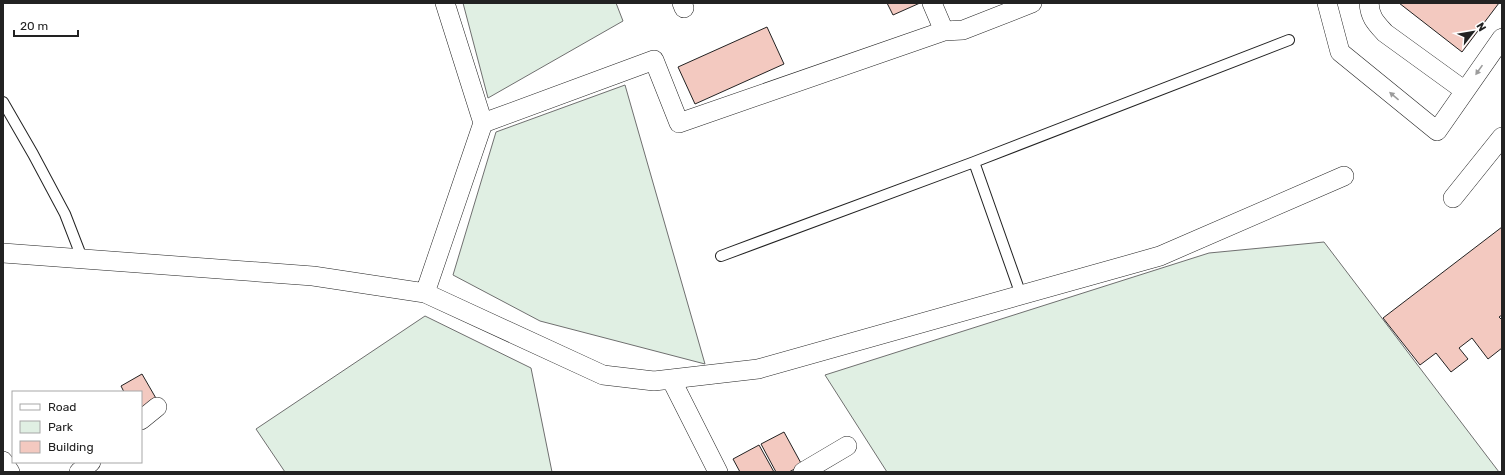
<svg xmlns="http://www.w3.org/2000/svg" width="1505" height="475" viewBox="0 0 1505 475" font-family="Rubik,sans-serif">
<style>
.green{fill:#e0efe3;stroke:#6f6f6f}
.building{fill:#f3c9c0;stroke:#222}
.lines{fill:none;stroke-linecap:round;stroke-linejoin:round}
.service-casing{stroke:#222;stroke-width:12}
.minor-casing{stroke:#222;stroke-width:20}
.service{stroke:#fff;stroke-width:10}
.minor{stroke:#fff;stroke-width:19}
.oneway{fill:#9c9c9c}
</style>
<rect width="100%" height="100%" fill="#fff"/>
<path class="green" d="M463 3H616L623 21 488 98Z
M625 85 705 364 540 321 453 275 496 132Z
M1324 242 1499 472H887L825 375 1209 253Z
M425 316 531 368 552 472H285L256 429Z"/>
<path class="building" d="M887 3H920L893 15Z
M1399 3H1499L1462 52Z
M767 27 784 64 695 104 678 67Z
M1502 227V315L1499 317 1502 320V348L1488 359 1472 338 1459 348 1468 359 1451 372 1436 353 1420 365 1383 318Z
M142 374 157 400 141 409V392H124L121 386Z
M784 432 802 465 789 472H776L761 444Z
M759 445 774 472H740L733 459Z"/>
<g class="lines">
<g class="service-casing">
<path id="service" d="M3 102 33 154 65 214 82 258
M721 256 974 162
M1021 295 974 162 1289 40"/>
</g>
<g class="minor-casing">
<path id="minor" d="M682 3 684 8
M932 3 944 31 963 30 1032 3
M1327 3 1340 52 1437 131 1502 38
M1369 3C1370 17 1375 22 1385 33L1465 91
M483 123 654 60 679 123 944 31
M1453 198 1502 137
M3 253 313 276 425 293 603 375 654 381 758 369 1160 256 1344 176
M425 293 483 123 445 3
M671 379 718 472
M141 420 157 407
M3 461 10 472
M79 472 91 462
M803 472 847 446"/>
</g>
<use href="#service" class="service"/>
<use href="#minor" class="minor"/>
</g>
<defs><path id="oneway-solid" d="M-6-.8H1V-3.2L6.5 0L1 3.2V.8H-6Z"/></defs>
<g class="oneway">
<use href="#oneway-solid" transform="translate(1479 70) rotate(125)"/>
<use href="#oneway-solid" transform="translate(1394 96) rotate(-140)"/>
</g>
<rect width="1505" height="475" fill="none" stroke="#222222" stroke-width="8"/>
<rect x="12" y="391" width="130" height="72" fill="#ffffff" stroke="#a7a7a7"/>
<rect x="20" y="404" width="20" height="6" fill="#ffffff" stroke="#a7a7a7"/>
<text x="48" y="411" font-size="12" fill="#222222">Road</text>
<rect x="20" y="421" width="20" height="12" fill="#e0efe3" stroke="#a7a7a7"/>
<text x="48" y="431" font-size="12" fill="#222222">Park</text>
<rect x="20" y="441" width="20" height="12" fill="#f3c9c0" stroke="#a7a7a7"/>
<text x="48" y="451" font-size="12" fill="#222222">Building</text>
<g transform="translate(1473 32) rotate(59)" stroke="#ffffff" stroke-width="3" paint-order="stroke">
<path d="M0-3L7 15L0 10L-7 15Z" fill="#222222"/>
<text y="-6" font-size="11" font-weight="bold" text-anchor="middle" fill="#222222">N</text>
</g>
<path d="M14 30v6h64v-6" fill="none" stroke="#222222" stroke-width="2"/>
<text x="20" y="30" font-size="12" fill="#222222" stroke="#ffffff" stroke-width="3" paint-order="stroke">20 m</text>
</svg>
